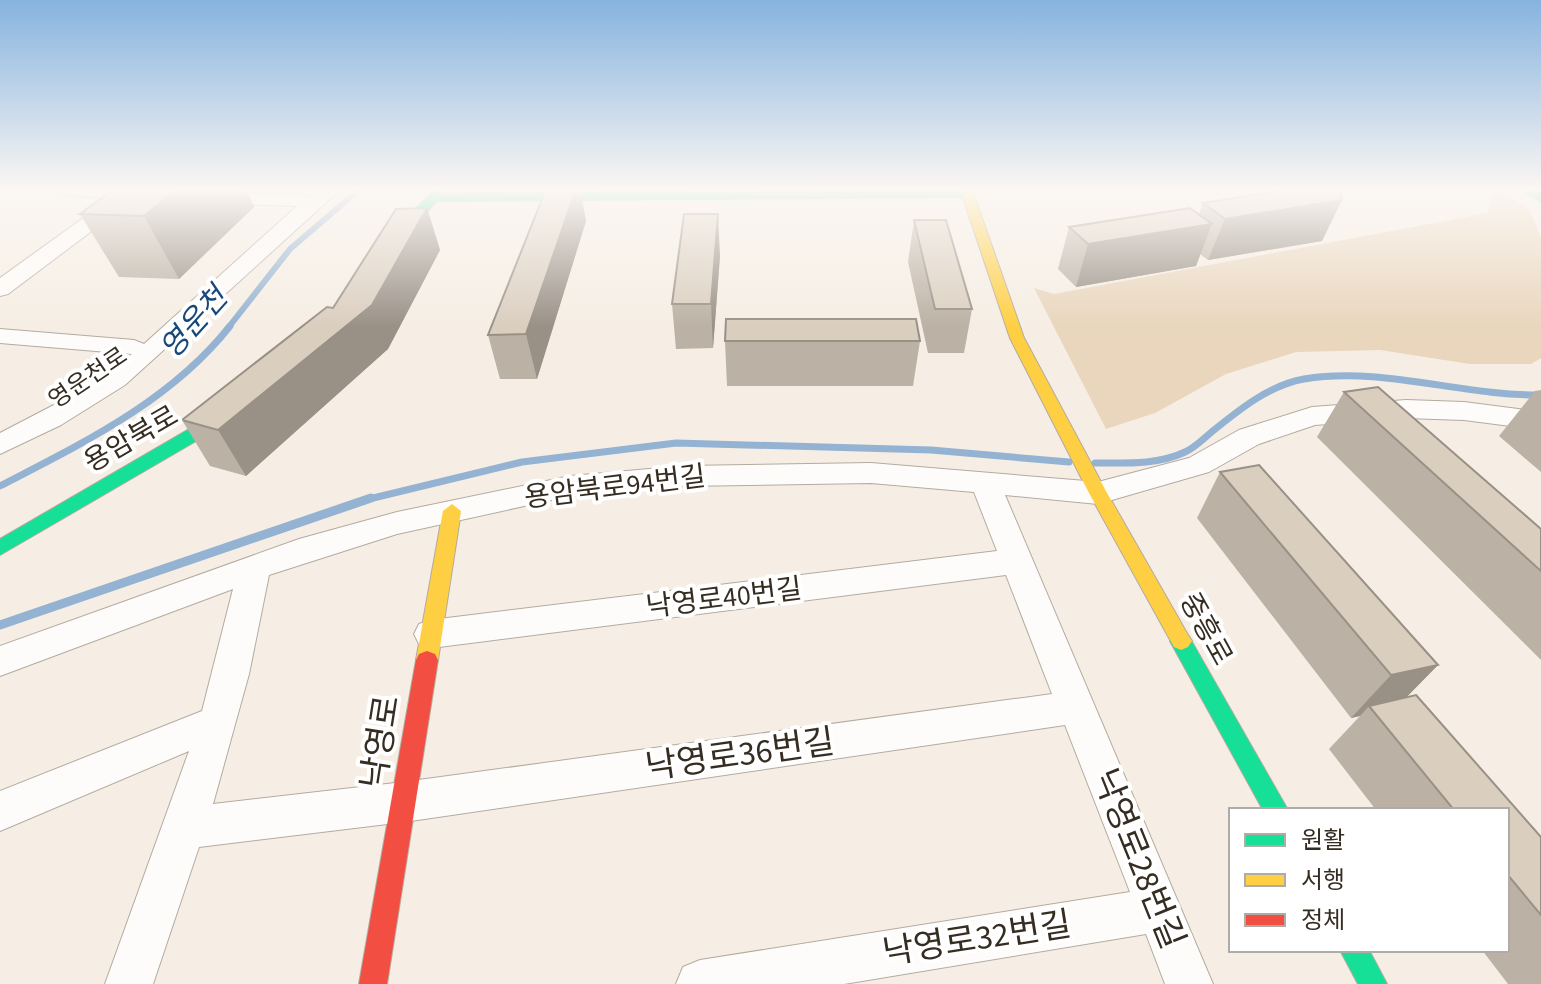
<svg xmlns="http://www.w3.org/2000/svg" width="1541" height="984" viewBox="0 0 1541 984" font-family="'Source Sans 3','Noto Sans KR',sans-serif">
<style>
.green{fill:#e9d6bd}
.lines{fill:none;stroke-linecap:round;stroke-linejoin:round}
.stream-far2{stroke:#94b2d2;stroke-width:6}
.stream-far1{stroke:#94b2d2;stroke-width:7}
.stream{stroke:#94b2d2;stroke-width:9}
.street-casing{stroke:#b3aba1;stroke-width:2}
.fast-casing{stroke:#b3aba1;stroke-width:2}
.slow-casing{stroke:#b3aba1;stroke-width:2}
.jam-casing{stroke:#b3aba1;stroke-width:2}
.street{fill:#fefcfb;fill-rule:evenodd}
.fast{fill:#16e098;fill-rule:evenodd}
.slow{fill:#ffcf43;fill-rule:evenodd}
.jam{fill:#f24e42;fill-rule:evenodd}
.wall{fill:#bbb1a4}
.shaded-wall{fill:#999086}
.building{fill:#dacebf;stroke:#999086;stroke-width:2}
.labels{text-anchor:middle;dominant-baseline:central;stroke-width:8;stroke-linejoin:round;paint-order:stroke}
.far-street-label{font-size:24px;fill:#362d22;stroke:#fff}
.street-label{font-size:28px;fill:#362d22;stroke:#fff}
.water-label{font-size:30px;font-style:italic;fill:#174878;stroke:#fff}
.near-street-label{font-size:34px;fill:#362d22;stroke:#fff}
</style>
<rect width="100%" height="100%" fill="#f6eee4"/>
<path class="green" d="M1493 189H1499L1530 210 1541 238V358L1531 364H1470L1380 350 1296 352 1226 374 1155 413 1106 429 1034 288 1054 294 1488 213Z"/>
<g class="lines">
<path class="stream-far2" d="M228 328 290 249 360 189"/>
<path class="stream-far1" d="M1095 463C1125 463 1158 465 1185 452 1196 447 1205 437 1214 430 1240 409 1270 385 1304 379 1382 366 1462 396 1541 395
M0 486C83 443 171 401 230 326
M365 500 522 462 676 443 931 450 1069 462"/>
<path class="stream" d="M0 625 371 498"/>
<g class="street-casing">
<path id="street" d="M54 189H147L157 191 160 195 150 201 126 199 125 206 8 294 0 296V278L111 198 64 195Z
M319 189H341L125 385 61 425 0 454V433L75 394 132 354 0 343V329L134 340 144 344 297 206 210 203 203 201 200 197 203 193 298 194 307 198Z
M1406 400 1464 402 1541 412V430L1464 420 1406 418 1315 425 1259 444 1209 472 1098 504 1005 495 1213 984H1165L1146 934 844 984H676L683 967 700 960 1130 892 1065 725 404 822 199 847 153 984H105L189 751 0 831V791L202 711 233 589 0 676V646L299 539 397 512 570 476 683 466 871 463 1098 482 1189 458 1239 430 1312 407ZM871 483 974 492 997 551 431 620 419 624 414 634 419 644 431 648 1006 575 1052 694 404 782 213 804 249 674 269 575 397 534 570 496 683 486Z"/>
</g>
<g class="fast-casing">
<path id="fast" d="M435 189H447L443 193 968 189 974 193 968 197 437 201 389 253H379V247Z
M1520 189H1534L1541 193V202Z
M239 400 247 405 227 423 0 555V539Z
M1181 632 1188 635 1288 810H1263L1170 641 1174 635Z
M1340 950H1369L1387 984H1358Z"/>
</g>
<g class="slow-casing">
<path id="slow" d="M960 189H972L1024 338 1107 493 1188 635 1192 641 1188 647 1181 650 1174 647 1089 493 1010 338Z
M452 504 461 511 438 660 435 666 427 669 419 666 416 660 443 511Z"/>
</g>
<g class="jam-casing">
<path id="jam" d="M427 651 435 654 438 660 387 984H359L416 660 419 654Z"/>
</g>
<use href="#street" class="street"/>
<use href="#fast" class="fast"/>
<use href="#slow" class="slow"/>
<use href="#jam" class="jam"/>
</g>
<path class="wall" d="M114 189H246L254 207 179 279 119 277 80 214Z
M546 189H580L586 221 537 379H500L488 335Z
M1203 203 1322 241 1208 260 1200 254 1196 266 1076 287 1058 269 1069 227 1199 214Z
M427 208 440 250 388 349 246 476 210 466 182 420 333 308Z
M914 220 972 309 964 353H928L908 262Z
M720 256 713 348 676 349 672 304Z
M725 341H920L913 386H727Z
M1541 390V472L1499 436 1535 391Z
M1344 392 1541 529V660L1317 437Z
M1220 472 1438 665 1406 697 1541 837V984H1508L1482 950H1507V810H1376L1329 749 1360 716 1351 718 1197 518Z"/>
<path class="shaded-wall" d="M177 189H246L254 207 179 279 144 216Z
M576 189H580L586 221 537 379 526 334Z
M1342 200 1322 241 1208 260 1225 219Z
M427 208 440 250 388 349 246 476 218 430Z
M718 214 720 256 713 348 711 304Z
M1212 224 1196 266 1076 287 1088 244Z
M1438 665 1396 708 1369 706 1360 716 1351 718 1391 675Z"/>
<path class="building" d="M114 189H177L144 216 80 214Z
M546 189H576L526 334 488 335Z
M1293 189H1340L1342 200 1225 219 1203 203Z
M427 208 372 305 218 430 182 420 327 307 333 308 396 209Z
M1190 208 1212 224 1088 244 1069 227Z
M684 214H718L711 304H672Z
M914 220H946L972 309H935Z
M726 319H916L920 341H725Z
M1378 387 1541 529V571L1344 392Z
M1259 465 1438 665 1391 675 1220 472Z
M1416 695 1541 837V915L1507 874V810H1454L1369 706Z"/>
<linearGradient id="sky" x2="0" y2="1"><stop stop-color="#86b3df"/><stop offset="0.58" stop-color="#fbf7f3"/><stop offset="1" stop-color="#fbf7f3" stop-opacity="0"/></linearGradient>
<rect width="1541" height="327" fill="url(#sky)"/>
<g class="labels">
<g class="far-street-label">
<text transform="translate(88 378) rotate(-34)">영운천로</text>
</g>
<g class="street-label">
<text transform="translate(131 439) rotate(-30)">용암북로</text>
<text transform="translate(615 487) rotate(-7)">용암북로94번길</text>
<text transform="translate(724 598) rotate(-7)">낙영로40번길</text>
<text transform="translate(1206 629) rotate(61)">중흥로</text>
</g>
<g class="water-label">
<text transform="translate(194 323) rotate(-48)">영운천</text>
</g>
<g class="near-street-label">
<text transform="translate(381 742) rotate(-81)">낙영로</text>
<text transform="translate(740 755) rotate(-8)">낙영로36번길</text>
<text transform="translate(1138 859) rotate(68)">낙영로28번길</text>
<text transform="translate(977 939) rotate(-9)">낙영로32번길</text>
</g>
</g>
<rect x="1229" y="808" width="280" height="144" fill="#ffffff" stroke="#afaba7" stroke-width="2"/>
<rect x="1245" y="834" width="40" height="12" fill="#16e098" stroke="#afaba7" stroke-width="2"/>
<text x="1301" y="848" font-size="24" fill="#362d22">원활</text>
<rect x="1245" y="874" width="40" height="12" fill="#ffcf43" stroke="#afaba7" stroke-width="2"/>
<text x="1301" y="888" font-size="24" fill="#362d22">서행</text>
<rect x="1245" y="914" width="40" height="12" fill="#f24e42" stroke="#afaba7" stroke-width="2"/>
<text x="1301" y="928" font-size="24" fill="#362d22">정체</text>
</svg>
